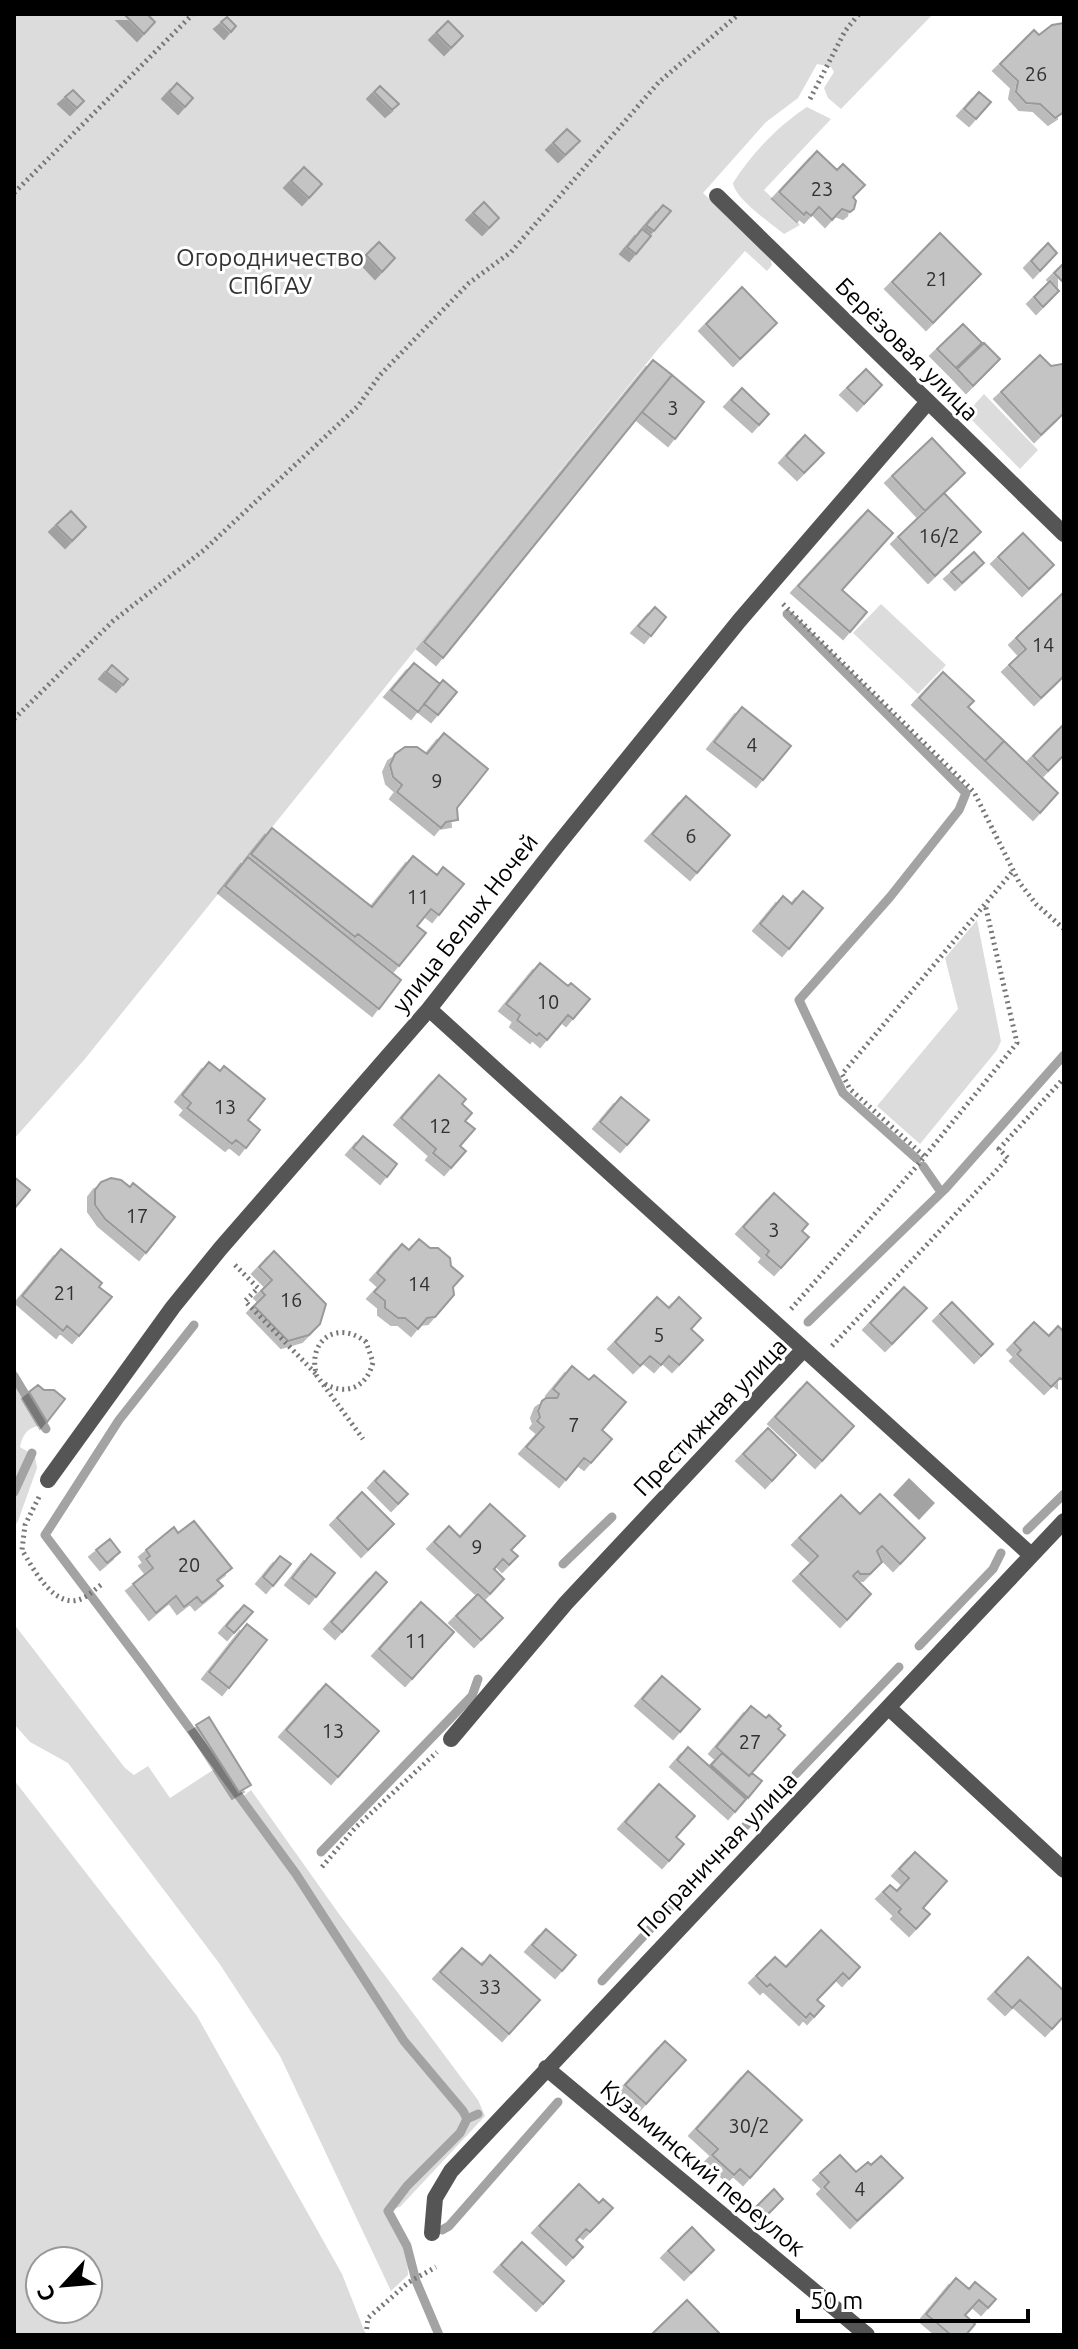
<svg xmlns="http://www.w3.org/2000/svg" width="1078" height="2349" viewBox="0 0 1078 2349" font-family="Ubuntu,sans-serif">
<style>
.green{fill:#dcdcdc;fill-rule:evenodd}
.water{fill:#a3a3a3}
.lines{fill:none;stroke-linecap:round;stroke-linejoin:round}
.stream{stroke:#a3a3a3;stroke-width:9}
.building{fill:#c4c4c4;stroke:#999;stroke-width:2;filter:url(#shadow)}
.path{stroke:#777;stroke-width:5;stroke-dasharray:2 4;stroke-linecap:butt}
.minor{stroke:#555;stroke-width:16}
.labels{text-anchor:middle;dominant-baseline:central;stroke-width:6;stroke-linejoin:round;paint-order:stroke}
.number-label{font-size:20px;fill:#313131}
.park-label{font-size:24px;fill:#333;stroke:#fff}
.street-label{font-size:24px;fill:#000;stroke:#fff}
</style>
<defs>
<filter id="shadow"><feDropShadow dx="-7" dy="7" stdDeviation="0" flood-color="#0004"/></filter>
</defs>
<rect width="100%" height="100%" fill="#fff"/>
<path class="green" d="M14 14H933L841 109 828 98 824 88 834 72 831 67 817 64 798 98 766 122 703 193 770 256 772 265 767 271 745 251 659 348 84 1060 14 1139Z
M807 107 831 119 764 190 800 225 784 234C771 223 735 199 733 183 751 154 778 126 807 107Z
M984 394 1038 450 1020 469 966 414Z
M881 604 946 665 918 694 853 633Z
M977 920 1001 1041 997 1050 920 1144 877 1106 958 1009 945 958Z
M14 1367 47 1424C30 1427 24 1430 20 1447L35 1456 37 1468 18 1521 14 1527Z
M14 1624 125 1768 134 1775 148 1766 170 1798 219 1766 241 1798 251 1790 339 1914 478 2100 485 2116 400 2207 385 2210 407 2254 408 2275 391 2291 280 2056 219 1963 68 1763 30 1742 14 1724Z
M14 1780 197 2016 342 2274 366 2335H14ZM40 2261H88V2309H40Z"/>
<path class="water" d="M909 1478 935 1503 919 1520 893 1495Z"/>
<g class="lines">
<path class="stream" d="M787 614 966 793 959 810 890 897 799 1000 843 1093 917 1159
M923 1166 941 1192
M808 1322 946 1188 1064 1055
M194 1325 119 1420 45 1535 144 1666 296 1874 404 2041 463 2111 467 2119
M14 1376 46 1429
M682 1451 694 1439
M14 1492 32 1453
M1027 1530 1064 1494
M563 1564 612 1517
M919 1646 993 1569 1001 1553
M796 1774 899 1667
M733 1840 749 1822
M321 1852 472 1696 478 1679
M602 1981 692 1884
M442 2230 449 2226 558 2102
M439 2335 416 2281 407 2246 388 2211 407 2186 460 2133 467 2119 478 2114"/>
</g>
<path class="building" d="M124 14H147L155 22 144 34Z
M227 17 236 26 231 32 221 22Z
M448 21 463 36 451 48 436 33Z
M1064 23V112L1055 118 1040 104 1026 103 1016 92 1018 81 1000 64 1034 30 1039 35 1052 25Z
M177 83 193 98 185 107 169 92Z
M380 86 399 104 392 110 374 92Z
M73 90 84 101 77 108 65 97Z
M979 92 991 102 976 119 964 109Z
M567 129 580 141 565 155 553 143Z
M817 151 837 170 843 164 865 185 853 197 856 201 854 209 850 212 842 209 832 220 819 207 811 216 806 212 804 215 779 192Z
M304 167 322 184 309 198 291 181Z
M484 202 499 218 489 228 473 213Z
M663 205 671 211 654 231 646 225Z
M642 229 651 236 636 254 627 247Z
M940 233 981 274 933 323 892 282Z
M379 242 395 258 382 272 366 255Z
M1048 243 1057 253 1040 271 1031 261Z
M1064 263V283L1054 273Z
M1050 281 1059 291 1043 307 1034 297Z
M742 287 777 323 740 359 706 324Z
M963 324 982 343 956 368 937 349Z
M984 343 1000 359 973 386 957 369Z
M1040 355 1051 366 1062 364 1064 366V413L1041 435 1001 392Z
M653 360 672 375 443 658 424 642Z
M866 369 882 385 864 404 847 388Z
M672 375 704 402 675 439 642 412Z
M742 388 769 414 759 425 731 400Z
M805 435 824 453 804 473 786 456Z
M932 438 965 473 925 511 892 476Z
M944 493 981 532 935 576 898 537Z
M868 510 893 533 842 590 867 612 850 632 798 586Z
M71 511 86 527 72 541 56 525Z
M1023 533 1054 565 1029 589 998 557Z
M974 552 984 563 962 583 951 572Z
M1062 594 1064 596V676L1041 698 1009 665 1026 649 1016 638Z
M655 607 666 617 651 636 638 626Z
M414 663 440 684 418 712 391 690Z
M112 665 128 679 123 685 106 672Z
M943 672 974 701 968 707 1004 741 985 761 919 698Z
M443 680 457 692 438 715 424 704Z
M742 707 791 746 763 780 714 742Z
M1064 724V755L1048 771 1033 756Z
M444 733 488 769 457 808 458 820 446 822 441 828 397 792 402 785 393 777 390 765 395 754 405 747H417L427 754Z
M1004 741 1058 793 1040 813 985 761Z
M686 796 730 835 697 873 652 834Z
M272 828 372 907 413 856 437 875 443 867 464 884 439 915 431 909 417 926 426 933 399 966 358 934 355 937 251 854Z
M248 857 401 980 379 1009 225 886Z
M803 891 823 908 789 949 760 924 783 896 792 904Z
M540 963 568 986 571 983 590 999 573 1019 568 1015 547 1040 539 1033 537 1036 517 1020 520 1015 506 1004Z
M209 1062 220 1071 224 1066 265 1099 248 1120 260 1130 246 1148 236 1140 232 1144 187 1108 191 1103 182 1095Z
M439 1075 466 1099 462 1104 472 1113 465 1121 475 1129 460 1146 466 1151 451 1168 433 1153 436 1149 401 1118Z
M621 1097 649 1120 627 1145 600 1122Z
M363 1136 397 1164 387 1177 353 1148Z
M14 1177 30 1190 14 1209Z
M111 1178 121 1180 130 1187 133 1183 175 1217 146 1253 105 1219 95 1205V1190L101 1182Z
M774 1193 808 1224 802 1231 809 1237 781 1268 766 1255 769 1251 743 1227Z
M419 1239 430 1248H438L450 1258 451 1266 463 1276 453 1287 454 1295 435 1317 427 1318 418 1329 405 1318H398L385 1308V1301L374 1292 385 1280 377 1273 402 1244 409 1250Z
M61 1249 102 1283 99 1287 112 1297 79 1336 67 1326 63 1331 22 1296Z
M274 1251 326 1304 320 1324 309 1335 288 1341 254 1306 265 1295 261 1291 272 1280 259 1267Z
M904 1287 927 1308 892 1344 870 1323Z
M657 1297 669 1308 679 1297 701 1318 691 1329 703 1340 679 1365 669 1356 661 1365 650 1356 640 1366 615 1342Z
M952 1302 993 1344 981 1356 940 1314Z
M1034 1322 1049 1336 1058 1326 1062 1330 1064 1329V1381L1060 1378 1051 1387 1017 1354 1021 1350 1014 1343Z
M572 1366 589 1380 594 1375 626 1402 602 1430 612 1439 591 1463 584 1458 566 1480 526 1447 544 1427 537 1421 540 1417 538 1411 542 1401 546 1398H557L559 1394 553 1389Z
M807 1382 854 1426 822 1461 775 1417Z
M38 1385 44 1390H54L65 1399 47 1422 29 1392Z
M768 1428 796 1455 772 1481 743 1454Z
M384 1471 408 1494 398 1504 375 1481Z
M362 1492 394 1524 368 1550 337 1518Z
M880 1494 925 1538 900 1564 882 1546 877 1551 882 1562 870 1574H860L858 1571 853 1576 871 1594 847 1620 800 1574 818 1556 799 1538 841 1495 860 1514Z
M490 1504 525 1536 511 1550 518 1556 509 1565 503 1559 494 1569 504 1579 490 1594 434 1542 449 1526 460 1537Z
M194 1521 232 1568 217 1580 223 1586 202 1603 197 1597 184 1607 176 1596 156 1613 133 1584 153 1568 146 1559 150 1556 146 1550 174 1527 178 1533Z
M110 1539 120 1552 107 1563 96 1550Z
M311 1554 335 1573 316 1597 292 1578Z
M280 1556 291 1564 273 1586 263 1577Z
M376 1572 387 1582 342 1632 331 1622Z
M478 1594 503 1618 481 1640 456 1616Z
M421 1602 454 1632 412 1679 379 1649Z
M244 1605 253 1612 234 1633 226 1626Z
M247 1624 267 1640 229 1688 209 1672Z
M662 1676 700 1709 680 1732 642 1699Z
M326 1684 379 1731 338 1777 286 1730Z
M751 1706 766 1718 769 1715 781 1726 778 1729 785 1735 749 1776 716 1747Z
M209 1717 251 1785 239 1792 196 1725Z
M688 1747 746 1799 735 1812 677 1760Z
M722 1753 749 1776 752 1773 762 1781 748 1798 711 1765Z
M659 1784 695 1816 676 1837 684 1844 669 1861 625 1822Z
M915 1852 947 1881 923 1908 930 1914 916 1929 898 1912 901 1909 883 1892 890 1885 897 1891 909 1878 899 1869Z
M546 1929 576 1955 562 1971 532 1945Z
M821 1930 860 1967 849 1979 843 1973 817 2000 824 2006 814 2017 810 2013 806 2018 770 1984 767 1987 756 1976 775 1957 786 1967Z
M462 1948 482 1965 490 1955 540 2000 509 2034 440 1972Z
M1028 1957 1064 1991V2016L1052 2029 1020 2000 1012 2008 995 1992Z
M665 2041 686 2060 646 2104 625 2085Z
M748 2071 802 2120 750 2178 740 2169 734 2175 712 2155 718 2149 696 2129Z
M840 2155 856 2172 868 2162 871 2165 881 2156 903 2178 857 2221 824 2187 829 2182 820 2173Z
M579 2184 599 2203 603 2199 613 2208 590 2232 586 2229 576 2240 583 2247 573 2258 539 2226Z
M774 2189 783 2199 765 2217 756 2207Z
M692 2227 714 2250 691 2273 668 2251Z
M522 2242 564 2281 543 2304 501 2265Z
M956 2278 969 2289 975 2282 996 2299 988 2308 979 2300 965 2315 975 2324 966 2335H951L926 2314Z
M687 2300 721 2335H651Z"/>
<g class="lines">
<path class="path" d="M810 99 845 31 859 14
M14 193 193 14
M783 604 974 792 1019 882 1036 904 1064 929
M14 719 113 621 204 550 358 406 380 375 469 283 511 252 659 82 739 14
M924 1156 850 1089 842 1074 1013 871
M235 1265 258 1288 245 1301 317 1375
M791 1309 916 1167 1017 1043 985 904
M832 1346 1008 1158 999 1149 1064 1078
M325 1384C347 1396 367 1387 373 1362L366 1342C337 1319 306 1341 317 1376L363 1439
M39 1497 25 1525 22 1550C33 1568 55 1612 83 1598 90 1595 97 1587 104 1583
M322 1867 355 1828 437 1752
M366 2335 368 2318 409 2282 436 2267"/>
<path class="minor" d="M717 196 1064 534
M429 1009 1031 1555
M48 1480 173 1307 220 1249 429 1009 556 847 739 621 927 403
M889 1708 1064 1870
M451 1739 566 1603 804 1349
M546 2068 867 2335
M432 2233 435 2198 451 2171 1064 1521"/>
</g>
<g class="labels">
<g class="number-label">
<text x="1036" y="73">26</text>
<text x="822" y="188">23</text>
<text x="937" y="278">21</text>
<text x="673" y="407">3</text>
<text x="939" y="535">16/2</text>
<text x="1043" y="644">14</text>
<text x="752" y="744">4</text>
<text x="437" y="780">9</text>
<text x="691" y="835">6</text>
<text x="418" y="896">11</text>
<text x="548" y="1001">10</text>
<text x="225" y="1106">13</text>
<text x="440" y="1125">12</text>
<text x="137" y="1215">17</text>
<text x="774" y="1229">3</text>
<text x="419" y="1283">14</text>
<text x="65" y="1292">21</text>
<text x="291" y="1299">16</text>
<text x="659" y="1334">5</text>
<text x="574" y="1424">7</text>
<text x="477" y="1546">9</text>
<text x="189" y="1564">20</text>
<text x="416" y="1640">11</text>
<text x="333" y="1730">13</text>
<text x="750" y="1741">27</text>
<text x="490" y="1986">33</text>
<text x="749" y="2125">30/2</text>
<text x="860" y="2188">4</text>
</g>
<g class="park-label">
<text x="270" y="257">Огородничество<tspan x="270" dy="28">СПбГАУ</tspan></text>
</g>
<g class="street-label">
<text transform="translate(907 349) rotate(45)">Берёзовая улица</text>
<text transform="translate(465 923) rotate(-52)">улица Белых Ночей</text>
<text transform="translate(710 1417) rotate(-46)">Престижная улица</text>
<text transform="translate(717 1854) rotate(-46)">Пограничная улица</text>
<text transform="translate(703 2168) rotate(40)">Кузьминский переулок</text>
</g>
</g>
<rect width="1078" height="2349" fill="none" stroke="#000000" stroke-width="32"/>
<g transform="translate(64 2285) rotate(244)"><circle r="38" fill="#ffffff" stroke="#999999" stroke-width="2"/>
<path d="M0-6L14 30L0 20L-14 30Z" fill="#000000"/>
<text y="-12" font-size="22" font-weight="bold" text-anchor="middle" fill="#000000">С</text>
</g>
<path d="M798 2309v12h230v-12" fill="none" stroke="#000000" stroke-width="4"/>
<text x="810" y="2309" font-size="24" fill="#000000" stroke="#ffffff" stroke-width="6" paint-order="stroke">50 m</text>
</svg>
